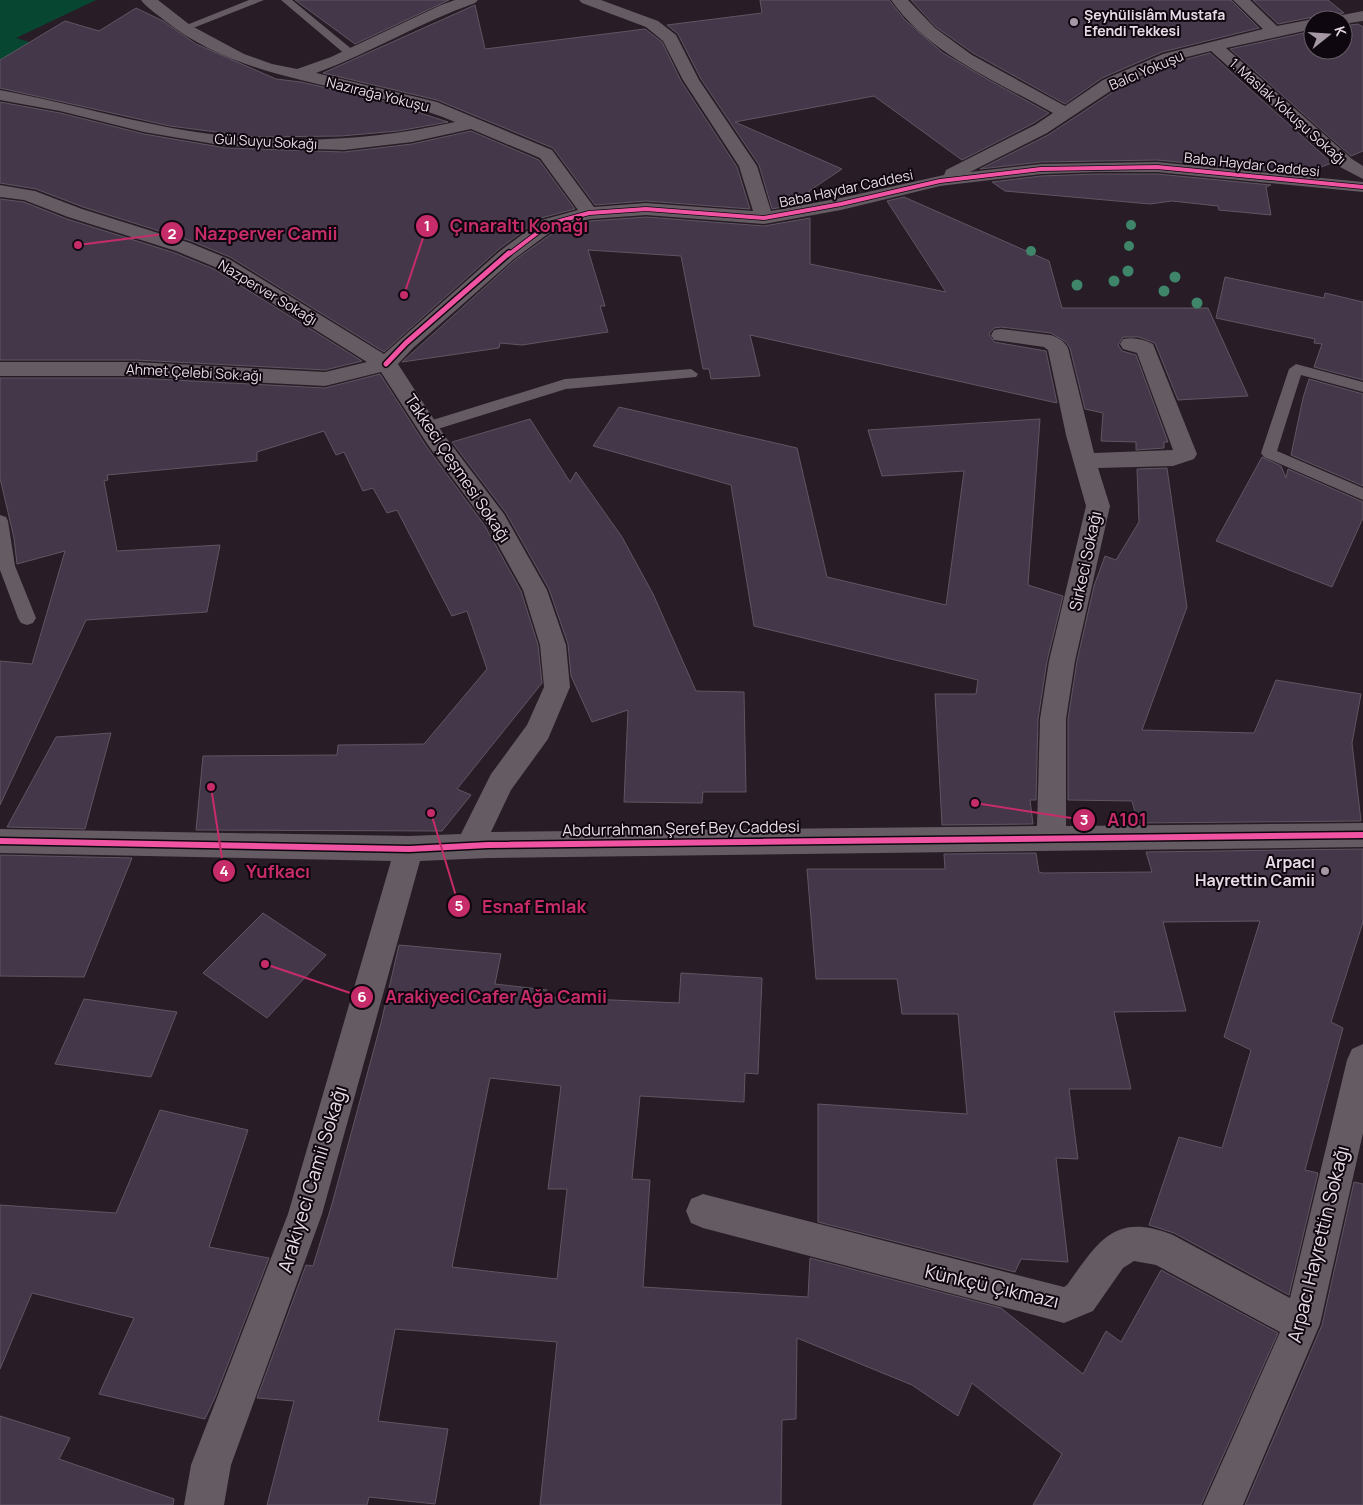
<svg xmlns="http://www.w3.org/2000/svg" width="1363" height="1505" viewBox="0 0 1363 1505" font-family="Manrope,sans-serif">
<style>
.green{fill:#074732}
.building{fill:#44374a;stroke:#5e5661;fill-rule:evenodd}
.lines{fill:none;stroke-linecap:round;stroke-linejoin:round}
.lane{fill:#645b63;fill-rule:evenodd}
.street{fill:#645b63;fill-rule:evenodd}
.cycleway-far2-casing{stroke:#0f070f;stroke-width:5.5}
.cycleway-far1-casing{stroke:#0f070f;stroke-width:8}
.cycleway-casing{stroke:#0f070f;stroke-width:9}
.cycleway-far2{stroke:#f153a3;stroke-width:4}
.cycleway-far1{stroke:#f153a3;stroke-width:5}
.cycleway{stroke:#f153a3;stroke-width:6}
.tree{fill:#3e856a}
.poi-dot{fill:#a598a4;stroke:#0f070f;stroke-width:2}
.labels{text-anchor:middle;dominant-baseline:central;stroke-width:4;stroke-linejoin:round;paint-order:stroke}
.far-poi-label{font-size:14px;font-weight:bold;fill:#e8dbe7;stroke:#0f070f;text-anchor:start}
.far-street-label{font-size:14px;fill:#e8dbe7;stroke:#0f070f}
.street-label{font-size:16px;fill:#e8dbe7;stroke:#0f070f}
.poi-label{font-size:16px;font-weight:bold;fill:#e8dbe7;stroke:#0f070f;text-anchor:end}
.near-street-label{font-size:19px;fill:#e8dbe7;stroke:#0f070f}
.leader{fill:none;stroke:#c62c69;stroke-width:2}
.callout-dot{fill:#c62c69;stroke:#0f070f;stroke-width:2}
.mark-label{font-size:15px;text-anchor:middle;font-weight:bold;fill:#fff}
.callout-label{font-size:18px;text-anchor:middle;font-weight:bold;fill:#c62c69;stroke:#0f070f;stroke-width:4;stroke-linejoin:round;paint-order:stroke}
</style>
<rect width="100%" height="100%" fill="#281c27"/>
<path class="green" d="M0 0H96L16 38 66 53 0 65Z"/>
<path class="building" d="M295 0H449L355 44Z
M760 0H889L905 20 943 53 987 79 1049 113 1034 123 962 160 874 96 735 122 842 169 809 191V202L772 209 759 165 701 79 678 34 667 25 762 13Z
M911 0H1231L1259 28 1162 52 1102 78 1065 104 973 53 936 27Z
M1253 0H1328L1344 13 1332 15 1328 20H1318L1313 17 1278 24Z
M475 5 485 49 645 29 662 42 681 81 737 167 750 209 646 201 595 205 553 148 437 100 323 73Z
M136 8 163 21 196 44 276 79 301 82 380 100 448 122 398 131 341 136 255 137 170 126 0 88V60L65 21 99 31Z
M1358 24 1363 27V151L1351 156 1230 49 1313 31V50H1343V26Z
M1210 53 1332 163 1301 174 1157 160 1041 162 980 169 1048 135 1116 90 1176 62Z
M0 102 60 113 144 134 226 148 344 152 412 144 471 131 539 160 575 209 541 218 499 249 384 352 230 257 191 241 83 207 36 189 0 183Z
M1097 174H1157L1271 185 1266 187 1271 215 1219 210 1218 206 1172 201 1150 204 1005 191 992 182 1041 176Z
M904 197 1049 261 1062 308H1208L1248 396 1178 400 1155 343 1139 337H1123L1118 345 1122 351 1136 355 1168 442H1164V448L1136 450V442L1101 441 1103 413 1085 409 1070 348 1066 342 1051 333 1001 327 994 328 989 334 994 342 1046 351 1057 403 750 335 760 376 711 379 709 369H703L681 256 588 250 605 306H600L608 332 522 345 500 343 499 348 402 362 515 260 557 230 590 221 646 217 764 226 810 218V264L946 292 887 201Z
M0 199 24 202 67 219 175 253 214 269 362 361 325 370 136 360H0Z
M1225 277 1324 298 1325 293 1363 302V380L1314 367 1322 344 1314 343 1315 339 1216 318Z
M380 374 426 446 485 526 521 591 538 645 542 683 457 789 471 795 442 831 196 830 203 756 337 755 338 745 424 744 487 669 467 611 452 616 397 510 387 513 373 488 363 491 344 452 336 455 324 431 257 452V461L107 475 108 480 104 481 117 551 220 545 207 612 86 620 0 805V661L32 664 65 551 17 564 14 538 0 478V378H136L325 388Z
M1309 379 1363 394V486L1291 455 1303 398Z
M619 407 797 448 827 577 946 605 964 471 882 476 868 430 1040 419 1028 585 1063 596 1047 661 1038 719 1036 800H1030L1033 824 942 825 935 694H976L978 680 754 626 731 485 593 446Z
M530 419 570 482 576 472 622 537 653 594 696 691 744 692 746 792H703L702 803 624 802 628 710 592 722 571 676 568 644 549 589 506 513 452 442Z
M1262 457 1281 466 1286 478 1288 469 1363 502V518L1332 587 1216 541Z
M1167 468 1187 607 1142 730 1254 733 1276 680 1361 694 1352 743 1361 821 1138 823 1132 801 1068 800V719L1077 661 1094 586 1105 556 1116 560 1139 522 1137 469Z
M111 733 85 829 7 827 56 737Z
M1363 849V922L1331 1022 1343 1028 1305 1170 1318 1173 1289 1295 1174 1233 1149 1225 1179 1137 1222 1148 1251 1050 1224 1037 1260 921 1163 922 1186 1011 1114 1012 1131 1089H1069L1078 1159 1056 1158 1068 1262 1021 1259 1015 1272 818 1222V1104L967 1114 958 1014H902L897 979H816L807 869H945L944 854 1036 853 1039 872 1043 873 1152 872 1146 852Z
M0 855 132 858 84 977 0 976Z
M263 913 326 955 267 1018 203 973Z
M399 945 501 954 495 984 547 990 546 997 679 1003 681 973 762 978 758 1074 745 1073 744 1102 640 1096 632 1179 650 1180 643 1287 808 1297 810 1258 1001 1308 1083 1374 1106 1331 1121 1342 1161 1270 1278 1333 1201 1505H1033L1062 1454 972 1383 958 1416 912 1385 797 1338 796 1419 782 1420 781 1505H540L557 1342 395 1329 378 1421 448 1429 435 1504 369 1497 367 1505H267L294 1401 257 1398 306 1265 313 1266 332 1204 381 1023ZM490 1078 561 1086 548 1189H567L557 1279 452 1267Z
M84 999 177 1012 151 1077 55 1064Z
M160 1110 248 1130 209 1247 269 1258 216 1395 205 1419 99 1394 134 1318 32 1293 0 1369V1205L116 1213Z
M1354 1182 1363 1184V1505H1245L1322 1325Z
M0 1416 70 1438 59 1459 174 1499 173 1505H0Z"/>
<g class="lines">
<path class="lane" d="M249 0H264L188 30H180L179 28Z
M281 0H292L354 51V55H346Z
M1296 364 1363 382V392L1301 375 1277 451 1363 488V500L1264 457 1261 453 1289 369Z
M691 369 698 374 696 377 566 389 428 432 420 427 423 423 565 379Z
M0 515 6 517 8 521 15 566 36 618 33 623 27 625 21 623 18 618 0 570Z"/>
<path class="street" d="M141 0H158L190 25 244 54 272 64 297 69 331 57 441 5 455 0H478L475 3C420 22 371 53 316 73L437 102 552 150 594 207 646 203 753 211 739 166 683 80 663 41 646 27 582 3 579 0H601L658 21 676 35 699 80 757 166 771 211 841 198 944 175 946 170 1035 125 1053 113C998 82 929 54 891 0H908L935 28 972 55 1065 106 1103 80 1163 54 1263 29 1233 0H1250L1277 26 1313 19 1316 20H1313V29L1226 48 1352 159 1363 166V179L1340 167 1211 51 1175 60 1115 88 1047 133 970 172 1041 164 1157 162 1363 182V192L1157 172H1097L1041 174 940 186 841 210 764 224 646 215 590 219 556 228 514 259 413 348 398 364 444 435 504 514 547 590 566 645 570 687 548 739 511 790 491 832 1037 826 1040 719 1049 661 1086 506 1066 435 1048 350 1044 347 994 340 991 335 994 330 1001 329 1050 335C1058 337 1064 341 1068 348L1094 453 1173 450 1137 353 1123 349 1120 344 1123 339C1134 337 1143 339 1153 344L1197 454 1194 459 1173 466 1098 468 1110 506 1075 661 1066 719V826L1363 823V847L488 858 420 861 322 1214 231 1465 224 1505H184L191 1465 288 1214 391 861 0 853V829L409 836 461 834 491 774 527 725 544 687 540 645 523 590 487 525 428 445 381 372 325 386 136 376H0V362H136L325 372 367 362 215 267 176 251 68 217 24 200 0 197V185L35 191 82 209 190 243 229 259 384 354 500 251 542 220 578 210 540 158 471 129 412 142 344 150 226 146 144 132 60 111 0 100V90C75 104 150 128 226 136 303 144 380 139 455 122 359 82 248 87 164 20 157 14 147 8 141 0Z
M1363 11V21L1343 24V20H1330L1332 17Z
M1363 1044V1133L1320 1324 1243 1505H1203L1280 1332 1156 1265 1134 1261 1123 1268 1093 1311 1064 1323 703 1228 691 1223 686 1211 691 1199 703 1194 1064 1287 1067 1285C1098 1242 1114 1211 1173 1235L1290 1298 1347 1060 1352 1049Z"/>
<g class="cycleway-far2-casing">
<path id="cycleway-far2" d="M508 255 549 224 589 213 646 209 764 218 841 204 940 181 1041 169 1157 167 1363 187"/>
</g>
<g class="cycleway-far1-casing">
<path id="cycleway-far1" d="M386 364 406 343 509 253"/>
</g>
<g class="cycleway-casing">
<path id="cycleway" d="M0 841 409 849 488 845 1363 835"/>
</g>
<use href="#cycleway-far2" class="cycleway-far2"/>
<use href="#cycleway-far1" class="cycleway-far1"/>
<use href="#cycleway" class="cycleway"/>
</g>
<g class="tree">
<circle cx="1131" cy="225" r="5"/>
<circle cx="1129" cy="246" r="5"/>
<circle cx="1031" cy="251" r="5"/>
<circle cx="1128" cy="271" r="5.5"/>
<circle cx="1175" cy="277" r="5.5"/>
<circle cx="1114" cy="281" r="5.5"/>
<circle cx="1077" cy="285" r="5.5"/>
<circle cx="1164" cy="291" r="5.5"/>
<circle cx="1197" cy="303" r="5.5"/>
</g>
<g class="poi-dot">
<circle cx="1074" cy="22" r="5"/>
<circle cx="1325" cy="871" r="5"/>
</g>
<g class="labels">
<g class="far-poi-label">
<text x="1084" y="14">Şeyhülislâm Mustafa<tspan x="1084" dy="16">Efendi Tekkesi</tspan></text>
</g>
<g class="far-street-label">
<text transform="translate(1146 70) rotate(-23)">Balcı Yokuşu</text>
<text transform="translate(378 94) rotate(14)">Nazırağa Yokuşu</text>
<text transform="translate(1288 111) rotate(42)">1. Maslak Yokuşu Sokağı</text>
<text transform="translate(266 141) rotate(3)">Gül Suyu Sokağı</text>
<text transform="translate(1252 164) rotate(6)">Baba Haydar Caddesi</text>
<text transform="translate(846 188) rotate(-12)">Baba Haydar Caddesi</text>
<text transform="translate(268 292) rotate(31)">Nazperver Sokağı</text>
<text transform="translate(194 372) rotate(3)">Ahmet Çelebi Sok.ağı</text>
</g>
<g class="street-label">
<text transform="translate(458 468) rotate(56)">Takkeci Çeşmesi Sokağı</text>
<text transform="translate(1085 561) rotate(-78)">Sirkeci Sokağı</text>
<text transform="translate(681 828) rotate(-1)">Abdurrahman Şeref Bey Caddesi</text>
</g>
<g class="poi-label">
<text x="1315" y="862">Arpacı<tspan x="1315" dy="18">Hayrettin Camii</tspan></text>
</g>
<g class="near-street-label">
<text transform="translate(312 1179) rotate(-73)">Arakiyeci Camii Sokağı</text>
<text transform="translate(1318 1244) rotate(-76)">Arpacı Hayrettin Sokağı</text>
<text transform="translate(992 1286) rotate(13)">Künkçü Çıkmazı</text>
</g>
</g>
<path class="leader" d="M404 295L427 226M78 245L172 233M975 803L1084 820M211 787L224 871M431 813L459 906M265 964L362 997"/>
<g class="callout-dot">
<circle cx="404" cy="295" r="5"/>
<circle cx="78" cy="245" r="5"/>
<circle cx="975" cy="803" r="5"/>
<circle cx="211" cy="787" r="5"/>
<circle cx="431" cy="813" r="5"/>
<circle cx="265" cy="964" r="5"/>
<circle cx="427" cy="226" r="12"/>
<circle cx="172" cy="233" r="12"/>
<circle cx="1084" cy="820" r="12"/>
<circle cx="224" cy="871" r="12"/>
<circle cx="459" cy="906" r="12"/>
<circle cx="362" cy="997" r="12"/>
</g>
<g class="mark-label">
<text x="427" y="231">1</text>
<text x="172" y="239">2</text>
<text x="1084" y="825">3</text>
<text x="224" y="876">4</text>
<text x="459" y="911">5</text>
<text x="362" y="1002">6</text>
</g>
<g class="callout-label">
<text x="519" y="232">Çınaraltı Konağı</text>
<text x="266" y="240">Nazperver Camii</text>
<text x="1127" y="826">A101</text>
<text x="278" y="878">Yufkacı</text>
<text x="534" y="913">Esnaf Emlak</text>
<text x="496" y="1003">Arakiyeci Cafer Ağa Camii</text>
</g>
<g transform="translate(1328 35) rotate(73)"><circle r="24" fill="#0f070f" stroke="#665c65"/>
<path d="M0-4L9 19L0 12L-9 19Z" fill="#a598a4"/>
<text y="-8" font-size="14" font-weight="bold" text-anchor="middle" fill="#e8dbe7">K</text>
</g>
</svg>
